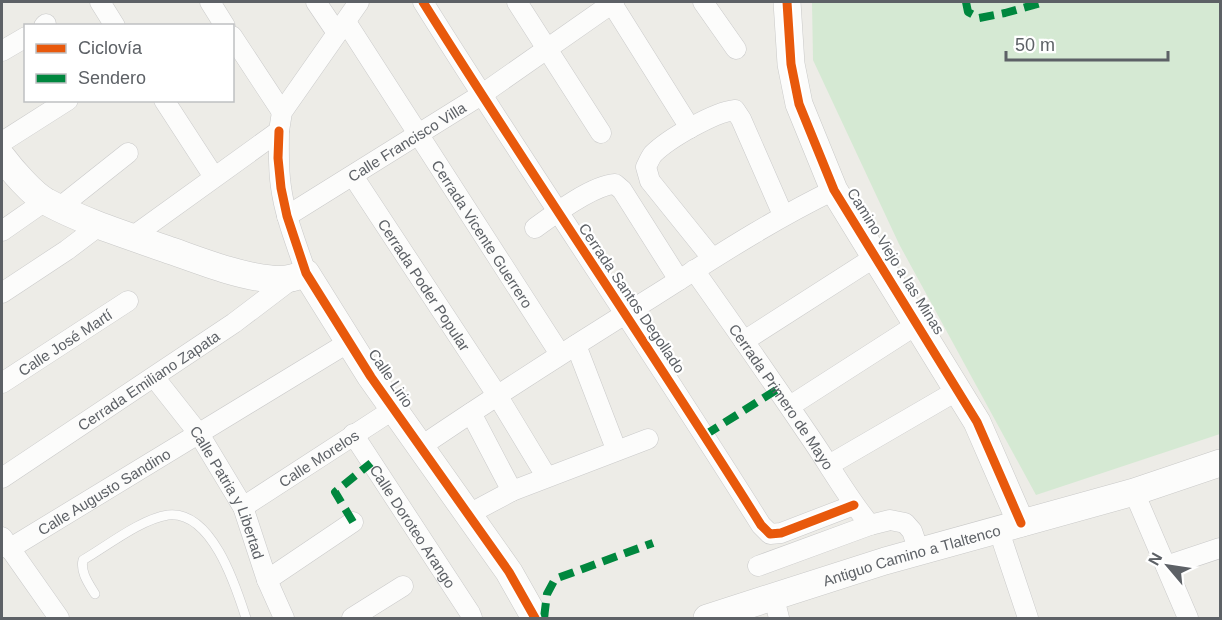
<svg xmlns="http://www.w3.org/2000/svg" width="1222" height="620" viewBox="0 0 1222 620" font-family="Arial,sans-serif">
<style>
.green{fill:#d5e9d3}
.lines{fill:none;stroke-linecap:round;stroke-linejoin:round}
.lane-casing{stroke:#cacaca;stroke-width:10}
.street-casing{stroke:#cacaca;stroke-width:21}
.secondary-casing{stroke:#c9c9c8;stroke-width:28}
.lane{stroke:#fcfcfb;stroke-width:9}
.street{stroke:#fcfcfb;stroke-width:20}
.secondary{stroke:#fcfcfb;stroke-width:27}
.quiet{stroke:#00873e;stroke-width:8;stroke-dasharray:15 8;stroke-linecap:butt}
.cycleway-casing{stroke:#fff;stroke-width:13}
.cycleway{stroke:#e8590c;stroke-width:9}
.labels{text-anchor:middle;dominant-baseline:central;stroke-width:4.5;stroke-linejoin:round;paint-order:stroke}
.street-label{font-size:15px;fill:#5d6166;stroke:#fff}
</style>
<rect width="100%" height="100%" fill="#edece7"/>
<path class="green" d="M812 2H1220V434L1036 495 899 244 813 60Z"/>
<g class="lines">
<g class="lane-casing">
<path id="lane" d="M95 594C89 584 80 572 83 560 107 546 141 519 168 515 212 510 236 587 246 618"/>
</g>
<g class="street-casing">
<g id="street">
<path d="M100 2 115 26"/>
<path d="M210 2 225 26"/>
<path d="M316 2 337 33"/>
<path d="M423 2C533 178 651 349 761 525L770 534 781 533 854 505"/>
<path d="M517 2 601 133"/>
<path d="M611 2 690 128"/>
<path d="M703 2 736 49"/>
<path id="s1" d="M346 22 560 354"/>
<path d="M44 26 46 24"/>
<path d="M232 36 282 112"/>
<path d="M2 51 26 37"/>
<path d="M164 100 214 177"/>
<path d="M279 131C279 149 278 168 281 187 285 217 297 245 306 273"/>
<path d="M2 142 68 100"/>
<path id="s2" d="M353 176 497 395 546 476"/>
<path d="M60 207 128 153"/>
<path id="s3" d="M287 216 481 95 614 2"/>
<path d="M535 228C554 214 593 185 615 184L622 190 679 280"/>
<path d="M2 231 45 201"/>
<path d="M132 237 279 131 282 112 359 2"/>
<path d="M712 258 650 181 646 167C648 163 650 158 653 154 668 139 714 112 735 110L741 119 783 215"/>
<path id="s4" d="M694 270C733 325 772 381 810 437 830 466 847 497 870 525"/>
<path d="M2 293 67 250 100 225"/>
<path d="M744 341 875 257"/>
<path d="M576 345 616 449"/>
<path id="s5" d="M154 377 199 434 243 507 267 580 284 618"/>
<path id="s6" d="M2 383 128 301"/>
<path d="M790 406 916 325"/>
<path d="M471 413 512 491"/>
<path id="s7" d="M353 434 470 613 472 618"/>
<path d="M420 447C497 395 575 345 654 296 714 258 770 221 834 190"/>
<path d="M829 465 958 390"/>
<path id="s8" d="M2 478 234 323 292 279"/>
<path d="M1134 492 1188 618"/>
<path id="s9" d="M243 507 394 409"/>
<path d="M467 515 512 491 648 439"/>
<path d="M999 531 1028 618"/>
<path d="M2 537 59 618"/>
<path id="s10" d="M9 549 349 342"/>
<path d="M758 566 870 525 890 520 905 523 912 531 919 551"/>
<path d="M1166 566 1220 548"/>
<path d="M267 580 353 522"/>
<path d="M774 598 779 618"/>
<path d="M352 618 403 586"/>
</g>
</g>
<g class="secondary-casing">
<g id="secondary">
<path d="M787 2 791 64 799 104 834 190 977 422 1021 523"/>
<path d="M2 157C11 169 33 195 47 202 84 222 126 235 166 249 198 260 237 276 271 279 284 281 295 278 306 273L371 377 509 572 535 618"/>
<path id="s11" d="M707 618 885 561 1134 492 1220 463"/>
</g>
</g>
<use href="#lane" class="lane"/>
<use href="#street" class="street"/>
<use href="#secondary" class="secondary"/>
<path class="quiet" d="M966 2 968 12 979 18 1005 13 1044 2
M705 435 778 389
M353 522 335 492 371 463
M544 618 547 594 555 579 653 543"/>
<g class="cycleway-casing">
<path id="cycleway" d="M423 2C533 178 651 349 761 525L770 534 781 533 854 505
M787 2 791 64 799 104 834 190 977 422 1021 523
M279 131 278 158 281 188 287 216 306 273 371 377 509 572 535 618"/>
</g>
<use href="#cycleway" class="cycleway"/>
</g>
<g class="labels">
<g class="street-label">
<text stroke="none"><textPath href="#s3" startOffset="141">Calle Francisco Villa</textPath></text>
<text stroke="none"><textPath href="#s1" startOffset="252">Cerrada Vicente Guerrero</textPath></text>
<text transform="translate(896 261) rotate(58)">Camino Viejo a las Minas</text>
<text stroke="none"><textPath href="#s2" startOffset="130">Cerrada Poder Popular</textPath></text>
<text transform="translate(632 298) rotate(56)">Cerrada Santos Degollado</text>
<text stroke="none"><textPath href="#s6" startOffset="75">Calle José Martí</textPath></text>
<text transform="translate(391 378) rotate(56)">Calle Lirio</text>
<text stroke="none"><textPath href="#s8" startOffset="176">Cerrada Emiliano Zapata</textPath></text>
<text stroke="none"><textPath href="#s4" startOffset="154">Cerrada Primero de Mayo</textPath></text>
<text stroke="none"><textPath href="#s9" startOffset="90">Calle Morelos</textPath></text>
<text stroke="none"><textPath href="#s10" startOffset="111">Calle Augusto Sandino</textPath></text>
<text stroke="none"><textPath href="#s5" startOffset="138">Calle Patria y Libertad</textPath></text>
<text stroke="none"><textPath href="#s7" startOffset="110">Calle Doroteo Arango</textPath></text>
<text stroke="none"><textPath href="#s11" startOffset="214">Antiguo Camino a Tlaltenco</textPath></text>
</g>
</g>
<rect width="1222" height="620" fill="none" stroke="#5d6166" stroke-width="6"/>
<rect x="24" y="24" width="210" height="78" fill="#ffffff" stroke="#bec0c2" stroke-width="1.5"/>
<rect x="36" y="44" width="30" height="9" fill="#e8590c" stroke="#bec0c2" stroke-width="1.5"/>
<text x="78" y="54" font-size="18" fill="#5d6166">Ciclovía</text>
<rect x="36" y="74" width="30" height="9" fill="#00873e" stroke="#bec0c2" stroke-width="1.5"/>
<text x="78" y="84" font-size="18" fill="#5d6166">Sendero</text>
<g transform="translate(1168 566) rotate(299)" stroke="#ffffff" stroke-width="4.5" paint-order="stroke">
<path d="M0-4.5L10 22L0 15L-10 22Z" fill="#5d6166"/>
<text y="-9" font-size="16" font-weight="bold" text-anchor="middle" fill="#5d6166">N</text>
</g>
<path d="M1006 51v9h162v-9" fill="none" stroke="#5d6166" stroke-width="3"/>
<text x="1015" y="51" font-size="18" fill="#5d6166" stroke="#ffffff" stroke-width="4.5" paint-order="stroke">50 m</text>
</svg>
